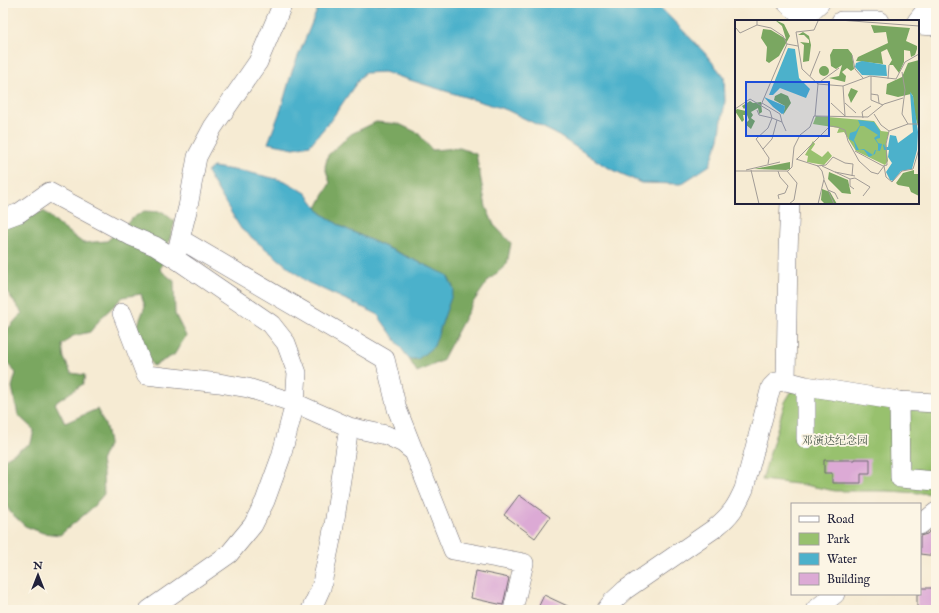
<svg xmlns="http://www.w3.org/2000/svg" width="939" height="613" viewBox="0 0 939 613" font-family="'IM FELL English','Noto Serif SC',serif">
<style>
.green{fill:#98c16e;stroke:#5d7254}
.forest{fill:#7aa761;stroke:#4e644e}
.water{fill:#4cb1cb;stroke:#376a83}
.building{fill:#dcaad5}
.lines{fill:none;stroke-linecap:round;stroke-linejoin:round}
.minor-casing{stroke:#6c6870;stroke-width:20}
.minor{stroke:#fff;stroke-width:19}
.labels{text-anchor:middle;dominant-baseline:central;stroke-width:3.5;stroke-linejoin:round;paint-order:stroke}
.park-label{font-size:11px;fill:#4b5a4d;stroke:#fcf5e5}
.inset-road{fill:none;stroke:#a19b96;stroke-width:1}
.view{fill:#1d4ed8;fill-opacity:0.15;stroke:#1d4ed8;stroke-width:2}
.inset-edge{fill:none;stroke:#22223b;stroke-width:2}
</style>
<rect width="100%" height="100%" fill="#fcf5e5"/>
<filter id="ink" filterUnits="userSpaceOnUse"><feTurbulence type="fractalNoise" baseFrequency=".025" numOctaves="2"/><feDisplacementMap in="SourceGraphic" scale="8" xChannelSelector="R" yChannelSelector="G"/><feConvolveMatrix kernelMatrix="1 2 1 2 8 2 1 2 1" color-interpolation-filters="sRGB"/></filter>
<filter id="wash" filterUnits="userSpaceOnUse"><feTurbulence type="fractalNoise" baseFrequency=".012" numOctaves="4" result="noise"/><feDisplacementMap in="SourceGraphic" scale="16" xChannelSelector="R" yChannelSelector="G"/><feGaussianBlur stdDeviation="0.9" result="paint"/><feColorMatrix in="noise" values="0 0 0 0 0 0 0 0 0 0 0 0 0 0 0 0 0 1.4 0 .05"/><feComposite in="paint" operator="in"/></filter>
<g filter="url(#wash)">
<rect width="100%" height="100%" fill="#f6ebd3"/>
<path class="green" d="M796 384 936 406V494L888 491H835L805 485 762 480 785 402Z"/>
<path class="forest" d="M376 122 399 124 418 133 432 150 460 148 476 154 486 207 494 225 511 243 507 264 488 281 472 304 442 361 417 372 409 359H418L430 267 342 227 321 213 317 208 330 183 325 167 328 155 351 134Z
M44 211 60 226 83 243 107 241 134 217 144 211 163 212 175 222 160 270 174 281 175 314 186 336 174 355 153 366 144 351 137 327 145 306 141 294 123 297 102 317 90 332 73 336 62 345 64 358 71 373 85 375 83 384 55 403 65 423 97 409 106 427 109 443 101 461 103 473 104 494 91 509 60 535 43 533 25 526 10 512 3 499V460L31 443 34 430 18 415 12 387 16 373 6 362H3V333L5 332 22 313 3 286V227L23 218Z"/>
<path class="water" d="M320 3H656L704 52 724 77 725 101 719 139 710 165 681 184 641 183 605 166 554 133 507 110 384 72 364 73 355 85 331 120 310 145 294 148 268 143 281 109 292 71Z
M213 167 247 172 285 181 306 193 321 213 342 227 447 275 454 289 434 346 418 359H409L377 314 307 282 241 229 207 172Z"/>
<g id="blocks">
<path class="building" d="M854 459H870V474H861V483H832V473H824V460H854Z
M519 495 550 517 535 538 504 515Z
M936 526V556L920 554V536L927 534Z
M476 571 509 578 503 605 471 598Z
M920 588H936V608H917V594H920Z
M544 595 576 610H537Z"/>
</g>
</g>
<g filter="url(#ink)">
<use href="#blocks" fill-opacity="0" stroke="#6c6870" stroke-width="1"/>
<g class="lines">
<g class="minor-casing">
<path id="minor" d="M787 3 808 21
M804 18 820 3
M841 21H879
M917 21 925 11 936 3
M918 25 936 26
M3 219 19 213 49 192 131 236 155 246 179 261 271 324 286 343 297 373 295 403 349 427 334 525 321 588 311 610
M180 239 385 359 397 409 414 452
M177 251 188 207 197 157 213 127 258 62 283 3
M122 313 146 375 219 383 248 388 295 403 281 457 265 501 253 525 229 554 149 610
M786 381 788 251 790 203
M806 386V439
M899 401 900 478 936 481
M349 427 386 435 403 443 414 452 453 550 524 563 513 610
M920 525 936 512
M606 610 612 602 625 590 715 528C731 515 736 507 744 489L771 387 776 382 786 381 806 386 899 401 936 403
M815 610 835 594"/>
</g>
<use href="#minor" class="minor"/>
</g>
</g>
<g class="labels">
<g class="park-label">
<text x="835" y="441">邓演达纪念园</text>
</g>
</g>
<g transform="translate(735 20)">
<rect width="184" height="184" fill="#f6ebd3"/>
<path d="M81 96 139 101 146 111 154 112 151 123 153 141 150 145 121 131 109 112 102 113 104 108 78 104ZM78 121 80 124 76 130 87 137 93 131 97 136 89 145 72 142 73 136 70 135Z" fill="#98c16e"/>
<path d="M40 0 49 4 55 16 44 36 34 43 31 41 32 27 26 18 28 9 36 10 51 19 47 6ZM136 5 175 8 171 21 182 26V29L180 35 176 37 175 31 169 30V42L164 53 158 45H154L157 40 152 29 146 32 148 44 121 41 123 37 153 23 151 12 139 13ZM68 12 74 16 76 25 74 41 68 42 69 25 65 22 74 23V20L69 15H63ZM98 29H113L117 34 119 49 116 51 112 48 107 52 111 56 110 62 94 58 104 56 107 45 101 49 96 46 95 35ZM184 40V110L179 92 178 76 175 72 176 74 163 77 151 74 152 64 167 57 173 43ZM84 51a5 5 0 1 1 10 0a5 5 0 1 1-10 0ZM116 68 123 71 116 83 113 75ZM46 73 53 76 56 83 48 95 50 86 39 80 40 76ZM15 81 18 83 26 82 27 92 24 94 23 88 16 92 18 95 16 98 20 101 16 109 10 104 14 100 12 95H8L9 100 7 102 0 91 2 89 11 91V87L9 89 7 86ZM55 142V149L51 150 19 149ZM179 150V154H184V176L176 172 174 167 163 165 161 163 168 153ZM94 152 113 160 116 174 107 173 93 159ZM87 169 95 172 102 184H90L86 180Z" fill="#7aa761"/>
<path d="M53 28 60 29 64 58 75 69 71 78 45 68 38 75H34ZM127 41 151 45 152 56 127 55 120 47 121 43ZM175 72 178 76 183 112 182 130 177 149 166 151 158 161 155 160 151 152 157 143 153 137 154 130H149L148 125 149 124 150 127H153L155 115 161 116 163 123 178 112ZM29 77 50 86 49 93 47 94 38 87ZM123 100 139 102 145 111V118L141 119 143 123 147 124 145 131 141 130 140 134 134 137 129 130H121L119 122 114 119 115 113 121 111 125 105ZM125 106H129L143 115 139 118 143 124V130H140L138 135 129 129 124 130 119 120Z" fill="#4cb1cb" fill-rule="evenodd"/>
<path class="inset-road" d="M22 0V5L36 8 48 16 52 24 63 26M104 0 184 6M83 1 79 10 61 12 67 49 83 64M1 8 5 13 22 5M117 35 120 49 128 58M167 52 170 70 167 94 173 104M75 56 85 31M136 56V80L148 85M153 59 154 45M82 64 104 48M108 66 110 96M136 74 143 75 144 83M27 83 45 94 47 102M96 83 110 96M110 83 121 93M26 85 52 24M0 89 15 79 35 91 37 98 42 100 37 119 28 129M22 90 24 95 37 98 33 108 21 119 34 138 33 144M139 94 146 105 154 111M80 96 83 64 108 66 135 56 161 59 170 42 184 34M128 98 127 92 136 86M42 100 47 102 51 111M120 131 148 146 152 145 151 124 154 111 173 104H184M61 139 83 146 87 151 89 159 83 184M62 139 95 106 102 107 110 110 113 121 124 141 136 152 143 154 149 146 151 157 157 162 167 151 178 149 184 129M82 146 91 145 98 137 110 143 118 144 117 156M87 146 115 159V166L119 169M11 150 45 142M16 150 24 184M0 151H53L57 147 59 127 65 115 75 107 79 96 133 97 149 84 168 78M43 151 45 157 53 166 50 173 43 175 44 179M52 151 62 163 59 180 54 184M100 152 120 156M115 159 120 158 135 167 128 176M89 160 93 170 100 173 103 179M93 170 99 184"/>
<path class="view" d="M11 62H94V116H11Z"/>
<rect width="184" height="184" class="inset-edge"/>
</g>
<rect width="939" height="613" fill="none" stroke="#fcf5e5" stroke-width="16"/>
<rect x="791" y="503" width="130" height="92" fill="#fcf5e5" stroke="#a5a1a1"/>
<rect x="799" y="516" width="20" height="6" fill="#ffffff" stroke="#a5a1a1"/>
<text x="827" y="523" font-size="12" fill="#22223b">Road</text>
<rect x="799" y="533" width="20" height="12" fill="#98c16e" stroke="#a5a1a1"/>
<text x="827" y="543" font-size="12" fill="#22223b">Park</text>
<rect x="799" y="553" width="20" height="12" fill="#4cb1cb" stroke="#a5a1a1"/>
<text x="827" y="563" font-size="12" fill="#22223b">Water</text>
<rect x="799" y="573" width="20" height="12" fill="#dcaad5" stroke="#a5a1a1"/>
<text x="827" y="583" font-size="12" fill="#22223b">Building</text>
<g transform="translate(38 575)" stroke="#fcf5e5" stroke-width="3" paint-order="stroke">
<path d="M0-3L7 15L0 10L-7 15Z" fill="#22223b"/>
<text y="-6" font-size="11" font-weight="bold" text-anchor="middle" fill="#22223b">N</text>
</g>
</svg>
